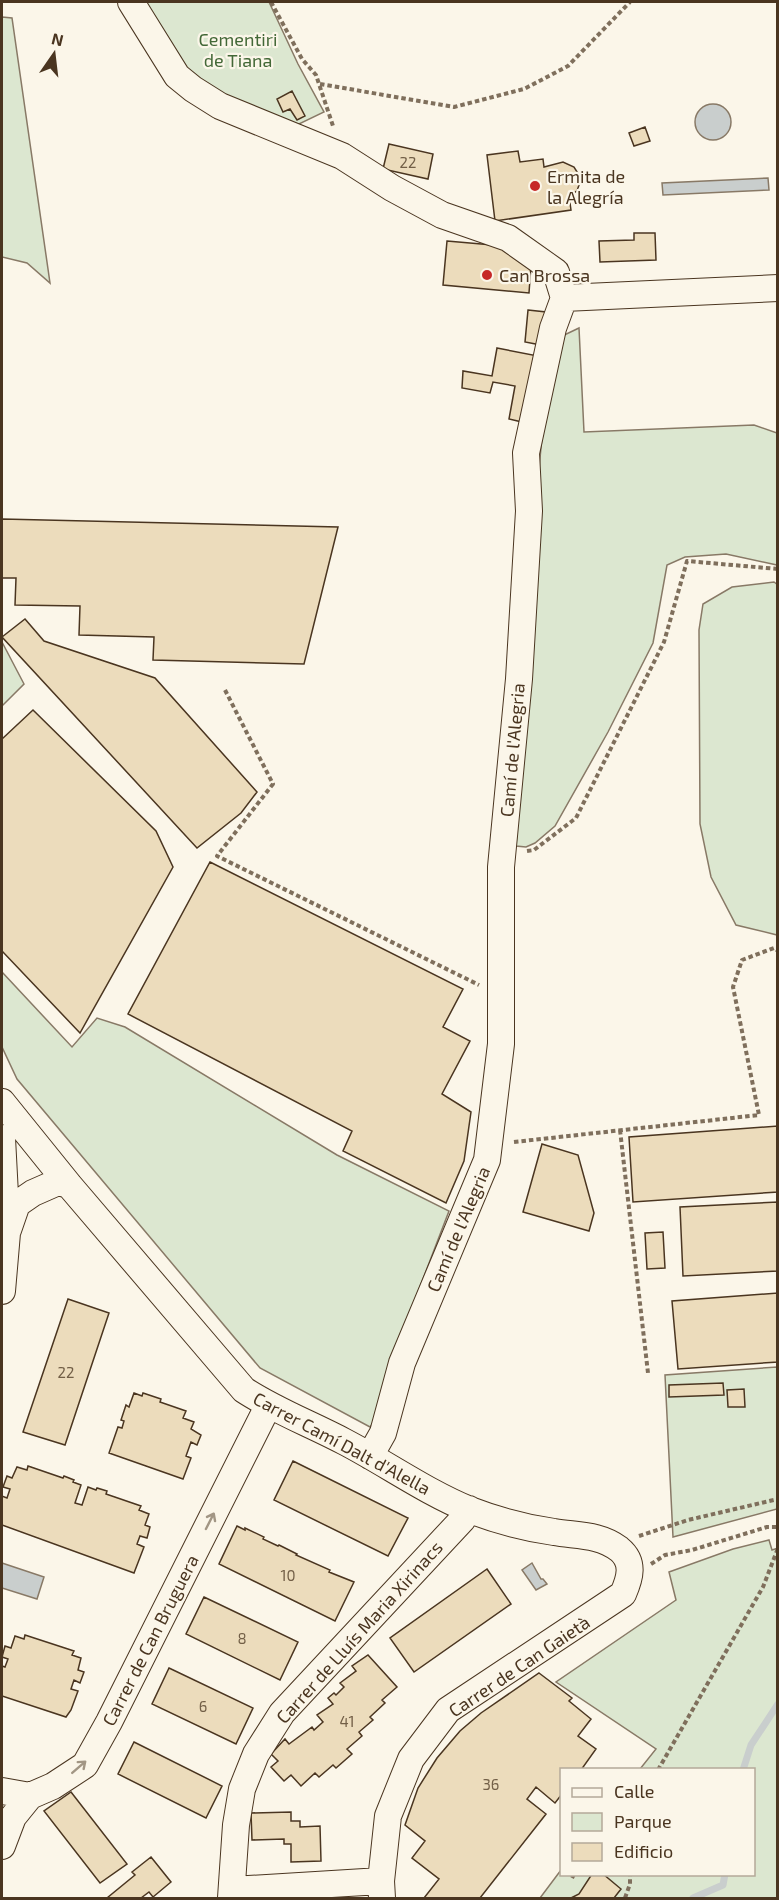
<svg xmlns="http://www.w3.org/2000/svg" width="779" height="1900" viewBox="0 0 779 1900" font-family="'Exo 2',sans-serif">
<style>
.green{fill:#dce7d0;stroke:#887966;stroke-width:1.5}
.water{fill:#c9cecd;stroke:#887966;stroke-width:1.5}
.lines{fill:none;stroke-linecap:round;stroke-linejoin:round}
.stream{stroke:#c9cecd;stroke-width:7}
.building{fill:#ecdcbc;stroke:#4a3520;stroke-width:1.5}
.minor-casing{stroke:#4a3520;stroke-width:28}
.path{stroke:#7f6f5c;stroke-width:4;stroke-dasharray:4.5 3;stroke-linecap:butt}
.minor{stroke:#fbf6e9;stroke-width:26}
.oneway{stroke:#a29684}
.poi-dot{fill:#c62828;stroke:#fbf6e9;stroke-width:2}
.labels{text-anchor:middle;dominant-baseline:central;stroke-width:4.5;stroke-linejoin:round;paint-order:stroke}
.number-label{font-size:15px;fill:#725f47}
.park-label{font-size:18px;fill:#436837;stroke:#fbf6e9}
.poi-label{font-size:18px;fill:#4a3520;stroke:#fbf6e9;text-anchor:start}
.street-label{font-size:18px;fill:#4a3520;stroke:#fbf6e9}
</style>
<rect width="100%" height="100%" fill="#fbf6e9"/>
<path class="green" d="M145 2H269L298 64 324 112 297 125 213 91 183 66Z
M2 17 12 18 50 283 27 263 2 257Z
M579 328 584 432 754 425 777 433V565L726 554 685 557 667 565 653 643 608 732 555 826 535 843 526 847 516 846 539 469 543 426 560 337Z
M774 582 778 585 777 935 736 925 711 877 700 824 699 630 703 604 732 587Z
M2 642 24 684 3 705 2 704Z
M2 972 72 1047 97 1018 125 1027 337 1155 449 1211 395 1352 374 1422 370 1427 260 1368 17 1079 2 1047Z
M777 1367V1509L673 1537 665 1375Z
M769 1540 772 1550 778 1548 777 1898H540L561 1870 562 1874H754V1770L640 1769 656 1749 556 1682 676 1600 669 1572 733 1549Z"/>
<path class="water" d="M695 122a18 18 0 1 1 36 0a18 18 0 1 1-36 0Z
M768 178 769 190 663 195 662 183Z
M2 1563 44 1577 37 1599 2 1588Z
M532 1563 541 1579H543L547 1584 536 1590 522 1570Z"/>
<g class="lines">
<path class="stream" d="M743 1770 751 1745 778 1704
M693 1898 723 1885 725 1874"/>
</g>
<path class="building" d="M292 91 305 116 297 120 290 109 283 112 277 99Z
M645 127 650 141 634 146 629 133Z
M389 144 433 154 428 179 383 169Z
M518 151 520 162 543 159 544 167 563 162 574 167 579 175 580 182 577 191 569 196 571 210 495 221 487 155Z
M634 233H655L656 260 600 262 599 241 634 240Z
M447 241 504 246 531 265 529 293 443 285Z
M528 310 546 312 541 345 525 342Z
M497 348 538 356 522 422 509 419 515 386 493 382 490 393 462 388 463 371 492 376Z
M2 519 338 527 304 664 153 660 154 637 79 635 80 606 15 605 16 578H2Z
M25 619 44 641 155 678 257 792 241 813 197 848 2 637Z
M33 710 156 831 173 867 80 1033 2 951V739Z
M210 862 463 989 443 1027 470 1041 442 1094 471 1112 464 1161 446 1203 343 1151 352 1131 128 1014Z
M778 1126V1192L633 1202 629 1137Z
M542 1144 578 1155 594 1213 589 1231 523 1212Z
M778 1202V1271L683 1276 680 1207Z
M663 1232 665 1268 647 1269 645 1233Z
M778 1293V1362L678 1369 672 1301Z
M68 1299 109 1313 65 1445 23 1432Z
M723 1383 724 1395 669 1397V1385Z
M744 1389 745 1407H728L727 1390Z
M134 1393 142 1396 143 1393 161 1399 160 1402 186 1411 183 1418 194 1422 191 1429 201 1435 197 1445 191 1442 186 1456 191 1458 183 1479 109 1453 118 1427 122 1428 124 1421 121 1420 126 1405 129 1407Z
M293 1461 408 1518 388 1556 274 1500Z
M28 1466 63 1478 64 1476 74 1480 73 1482 81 1485 75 1503 82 1505 88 1487 96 1490 97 1488 107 1491 106 1494 141 1506 139 1510 149 1514 145 1525 150 1527 147 1538 140 1536 137 1544 144 1547 134 1573 2 1525V1496L7 1498 10 1489 3 1487 7 1476 12 1478 17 1467 27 1470Z
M237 1526 245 1530V1528L264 1537 263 1539 278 1546 279 1545 297 1554 296 1555 330 1570 329 1572 354 1582 335 1621 219 1564Z
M487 1569 511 1604 414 1672 390 1638Z
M204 1597 298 1642 280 1680 186 1634Z
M25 1635 74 1651 72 1655 81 1658 78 1670 84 1672 80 1683 74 1680 71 1689 78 1691 71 1710 66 1717 2 1696V1666L5 1667 8 1659 2 1657 5 1646 11 1648 15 1636 24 1639Z
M368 1655 397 1687 382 1700 385 1703 370 1717 373 1720 359 1732 362 1736 347 1749 352 1754 336 1768 333 1765 319 1777 315 1773 301 1786 291 1775 284 1781 271 1767 278 1761 271 1754 285 1739 289 1744 312 1727 314 1730 323 1722 317 1715 333 1704 328 1698 334 1693 336 1695 344 1687 340 1683 356 1671 352 1666Z
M169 1668 253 1708 236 1744 152 1704Z
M539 1673 572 1698 569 1701 591 1719 578 1736 596 1749 581 1770H562V1794L555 1803 536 1787 527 1799 546 1814 480 1898H424L439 1879 412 1858 425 1841 405 1825 418 1788 437 1758 460 1731 481 1713Z
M134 1742 222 1786 206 1818 118 1774Z
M71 1792 127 1864 100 1883 44 1811Z
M291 1812V1821H300V1827L320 1826 321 1861 291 1862V1844H284V1839L252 1840 251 1813Z
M151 1857 171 1882 153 1897 149 1892 141 1898H107L135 1875 132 1872Z
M592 1874H603L621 1889 614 1898H571L579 1894Z"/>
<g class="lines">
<g class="minor-casing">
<path id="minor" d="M131 2 177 76 193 89 220 106 342 156 392 188 442 215 508 238 556 272 564 298 553 328 526 453 529 511 519 679 501 867V1044L487 1160 402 1363 383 1433 370 1456
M564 298 778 288
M2 1102 69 1185 244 1390C276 1411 311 1424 345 1442 387 1464 426 1492 470 1510 496 1520 525 1528 554 1532 577 1536 599 1534 619 1549 635 1562 630 1578 623 1594L448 1710 411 1759 388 1816 381 1881 382 1898
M2 1138 7 1233 2 1291
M8 1230 17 1204 33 1193 58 1182 69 1185
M2 1791 30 1796
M2 1846 13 1817 30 1796 53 1786 85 1765 109 1722 268 1406
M232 1890 381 1881
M231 1898 236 1825 242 1789 256 1754 282 1713 462 1520 469 1509"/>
</g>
<path class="path" d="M271 2 302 59 316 75 333 126
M320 84 454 107 524 89 568 66 630 2
M225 690 273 784 217 856 479 985
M527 851 534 850 576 818 664 642 687 561 778 569
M620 1130 648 1373
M514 1142 759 1115 733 987 742 960 774 948 778 951
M639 1536 688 1520 778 1499
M651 1564 665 1555 692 1550 767 1527H778
M658 1770 763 1587 778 1548
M572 1878 574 1874
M625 1898 630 1884V1874"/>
<use href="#minor" class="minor"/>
</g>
<defs><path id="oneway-shaft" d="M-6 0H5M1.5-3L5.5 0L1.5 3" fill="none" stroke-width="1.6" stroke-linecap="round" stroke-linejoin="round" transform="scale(1.5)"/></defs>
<g class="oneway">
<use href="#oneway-shaft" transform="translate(210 1521) rotate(-63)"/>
<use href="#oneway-shaft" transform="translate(79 1767) rotate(-41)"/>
</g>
<g class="poi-dot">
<circle cx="535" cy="186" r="6"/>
<circle cx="487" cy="275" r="6"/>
</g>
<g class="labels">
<g class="number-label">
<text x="408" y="162">22</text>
<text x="66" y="1372">22</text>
<text x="288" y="1575">10</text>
<text x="242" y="1638">8</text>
<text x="203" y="1706">6</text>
<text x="347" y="1721">41</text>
<text x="491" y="1784">36</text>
</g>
<g class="park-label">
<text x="238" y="39">Cementiri<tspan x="238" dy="21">de Tiana</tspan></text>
</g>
<g class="poi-label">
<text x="547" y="176">Ermita de<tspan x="547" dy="21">la Alegría</tspan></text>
<text x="499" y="275">Can Brossa</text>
</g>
<g class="street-label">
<text transform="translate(512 750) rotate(-85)">Camí de l'Alegria</text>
<text transform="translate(458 1229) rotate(-67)">Camí de l'Alegria</text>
<text transform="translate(342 1443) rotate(28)">Carrer Camí Dalt d'Alella</text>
<text transform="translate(359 1632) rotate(-48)">Carrer de Lluís Maria Xirinacs</text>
<text transform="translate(150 1640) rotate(-63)">Carrer de Can Bruguera</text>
<text transform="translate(519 1666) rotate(-34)">Carrer de Can Gaietà</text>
</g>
</g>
<rect width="779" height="1900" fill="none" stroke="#4a3520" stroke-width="6"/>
<rect x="560" y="1768" width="195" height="108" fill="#fbf6e9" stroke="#b4a999" stroke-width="1.5"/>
<rect x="572" y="1788" width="30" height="9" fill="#fbf6e9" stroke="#b4a999" stroke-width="1.5"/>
<text x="614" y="1798" font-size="18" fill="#4a3520">Calle</text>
<rect x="572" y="1813" width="30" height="18" fill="#dce7d0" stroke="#b4a999" stroke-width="1.5"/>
<text x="614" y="1828" font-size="18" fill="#4a3520">Parque</text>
<rect x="572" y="1843" width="30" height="18" fill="#ecdcbc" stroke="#b4a999" stroke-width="1.5"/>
<text x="614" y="1858" font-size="18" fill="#4a3520">Edificio</text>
<g transform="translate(54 54) rotate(14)" stroke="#fbf6e9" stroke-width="4.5" paint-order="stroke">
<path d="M0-4.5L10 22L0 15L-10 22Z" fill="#4a3520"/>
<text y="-9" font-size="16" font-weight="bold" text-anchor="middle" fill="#4a3520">N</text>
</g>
</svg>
